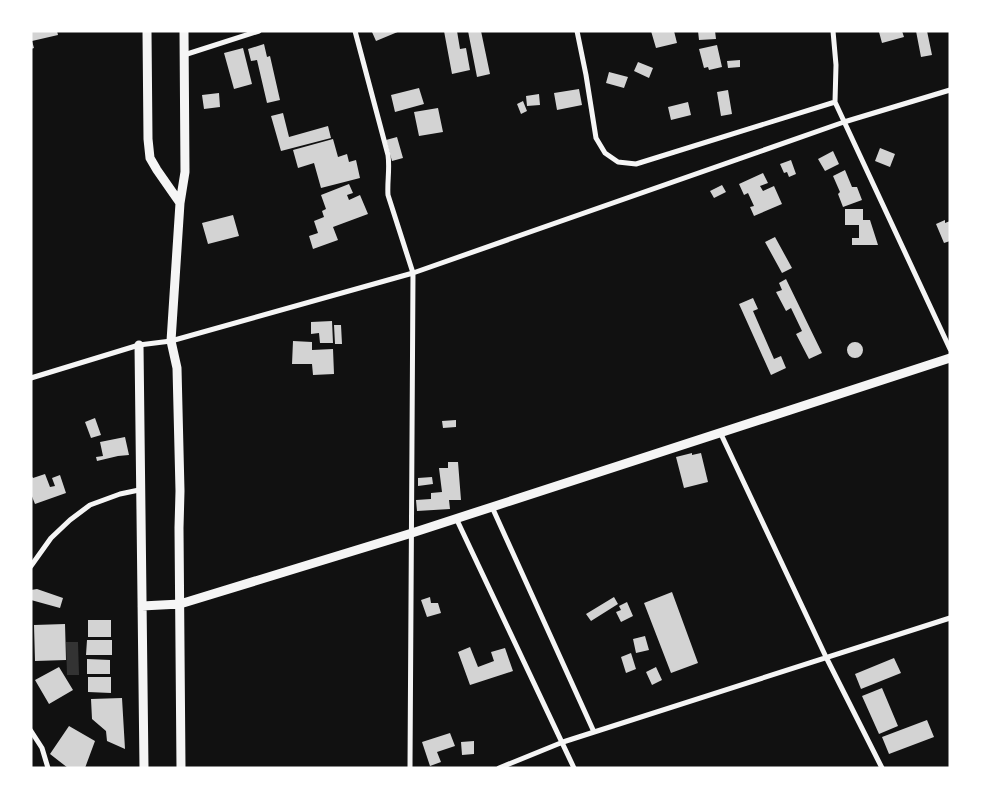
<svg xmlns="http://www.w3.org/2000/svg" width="981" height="799" viewBox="0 0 981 799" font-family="'DejaVu Sans',sans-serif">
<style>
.water{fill:#333}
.building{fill:#d3d3d3}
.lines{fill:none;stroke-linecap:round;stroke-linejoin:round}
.minor{stroke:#f5f5f5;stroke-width:5}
.tertiary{stroke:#f5f5f5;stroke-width:9}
</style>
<rect width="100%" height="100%" fill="#111"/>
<path class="water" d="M66 642H78L79 675H67Z"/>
<path class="building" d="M31 31H57L58 35 32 41 34 48 31 49Z
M375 31H400L376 41 372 32Z
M444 31H457L460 49 466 48 470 70 452 74Z
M468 31H481L490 74 477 77Z
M651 31H674L677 43 656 48Z
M698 31H715L716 39 699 40Z
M884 31H902L904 37 882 43 879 32Z
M916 31H927L932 55 921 57Z
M264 44 267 57 270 56 280 100 267 103 257 60 251 61 248 49Z
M717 45 722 67 709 70 708 67 704 68 699 49Z
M243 48 252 84 234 89 224 53Z
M740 60V67L728 68 727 61Z
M638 62 653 68 649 78 634 71Z
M609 72 628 77 624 88 606 83Z
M419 88 424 104 395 112 391 95Z
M579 89 582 105 557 110 554 93Z
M728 90 732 114 721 116 717 92Z
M219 93 220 107 204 109 202 95Z
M539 94 540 105 527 106 526 96Z
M523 101 527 111 521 114 517 104Z
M688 102 691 115 671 120 668 107Z
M438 108 443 132 419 136 414 112Z
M283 113 289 137 328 126 331 138 281 151 271 116Z
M397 137 403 158 392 161 386 140Z
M333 139 338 157 347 154 349 162 356 160 360 178 321 188 314 163 298 168 293 150Z
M880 148 895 154 890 167 875 161Z
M833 151 839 164 825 171 818 159Z
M791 160 796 174 789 177 787 172 784 173 780 164Z
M845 170 852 187H857L862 200 843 207 838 194 840 192 833 176Z
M763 173 768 183 760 186 763 191 774 186 782 204 754 216 750 207 754 206 748 193 744 195 739 184Z
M349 184 353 193 347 195 349 200 360 195 368 214 333 227 338 240 313 249 309 236 318 233 314 221 324 217 322 211 326 209 321 195Z
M722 185 726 192 714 198 710 191Z
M845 209H863V220H870L878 245H852V238H859V225H845Z
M233 215 239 236 208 244 202 223Z
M945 220V223L950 221V233H949L950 241 944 243 936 224Z
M775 237 792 268 782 273 765 242Z
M786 279 822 353 809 359 796 334 802 331 791 308 786 311 776 292 782 290 779 283Z
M753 298 758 309 753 311 774 359 781 356 786 368 771 375 739 304Z
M332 321 333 343H320L319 333 311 334V322Z
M334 325H341L342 344H335Z
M293 341 312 342V350L333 349 334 374 313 375 312 364H292Z
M847 350a8 8 0 1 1 16 0a8 8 0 1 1-16 0Z
M95 418 101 435 91 438 85 422Z
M456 420V427L443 428 442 421Z
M125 437 129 455 118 456 97 461 96 457 103 456 100 442Z
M692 453V455L701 453 708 482 684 488 676 457Z
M448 462H458L461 500H449L450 509 417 511 416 500 431 499V493L442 492 439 468H448Z
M45 474 50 487 55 486 52 478 60 475 66 493 35 504 31 494V475L33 478Z
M432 477 433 484 418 486V478Z
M37 589 63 598 60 608 31 600V590Z
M672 592 698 663 671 673 644 603Z
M430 597 431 603H438L441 613 427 617 421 600Z
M614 597 618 604 591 621 586 614Z
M627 602 633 616 621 622 616 612 621 610 619 606Z
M88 620H111V637H88Z
M65 624 66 660 35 661 34 625Z
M645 636 649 650 636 653 633 639Z
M87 640H112V655H86Z
M470 647 478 667 494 661 491 652 505 648 513 671 470 685 458 652Z
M631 653 636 669 626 673 621 657Z
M894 658 901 673 861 689 855 674Z
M87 659 110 660V674H87Z
M59 667 73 690 49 704 35 680Z
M656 667 662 680 652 685 646 672Z
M88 677H111V693L88 692Z
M882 688 898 726 879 734 862 696Z
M122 698 125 749 107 741 106 731 92 719 91 699Z
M927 720 934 737 889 754 882 737Z
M69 726 95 741 85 768H68L50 754Z
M450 733 455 746 437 752 441 762 430 766 422 742Z
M474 741V754L462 755 461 742Z"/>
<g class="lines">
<path class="minor" d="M355 31 388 155C390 169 387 182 388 195L413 273 410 768
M577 31 586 75 596 138 605 153 618 162 636 164 835 102
M833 31 836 65 835 102 950 349
M184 55 259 31
M31 378 139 345 171 341 413 273 844 122 950 90
M720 432 826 657 882 768
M492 507 594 732
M456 518 574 768
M31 566 51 538 70 520 90 505 120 494 139 490
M31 731 42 748 48 768
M499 768 563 742 950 618"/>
<path class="tertiary" d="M147 31 148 139 150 158 157 170 180 203
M139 345 144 768
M142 606 180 604 412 533 950 358
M181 768 179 528 180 491 177 368 171 341 180 203 185 172 184 31"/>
</g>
<rect width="981" height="799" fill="none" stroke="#ffffff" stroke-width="65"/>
</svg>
